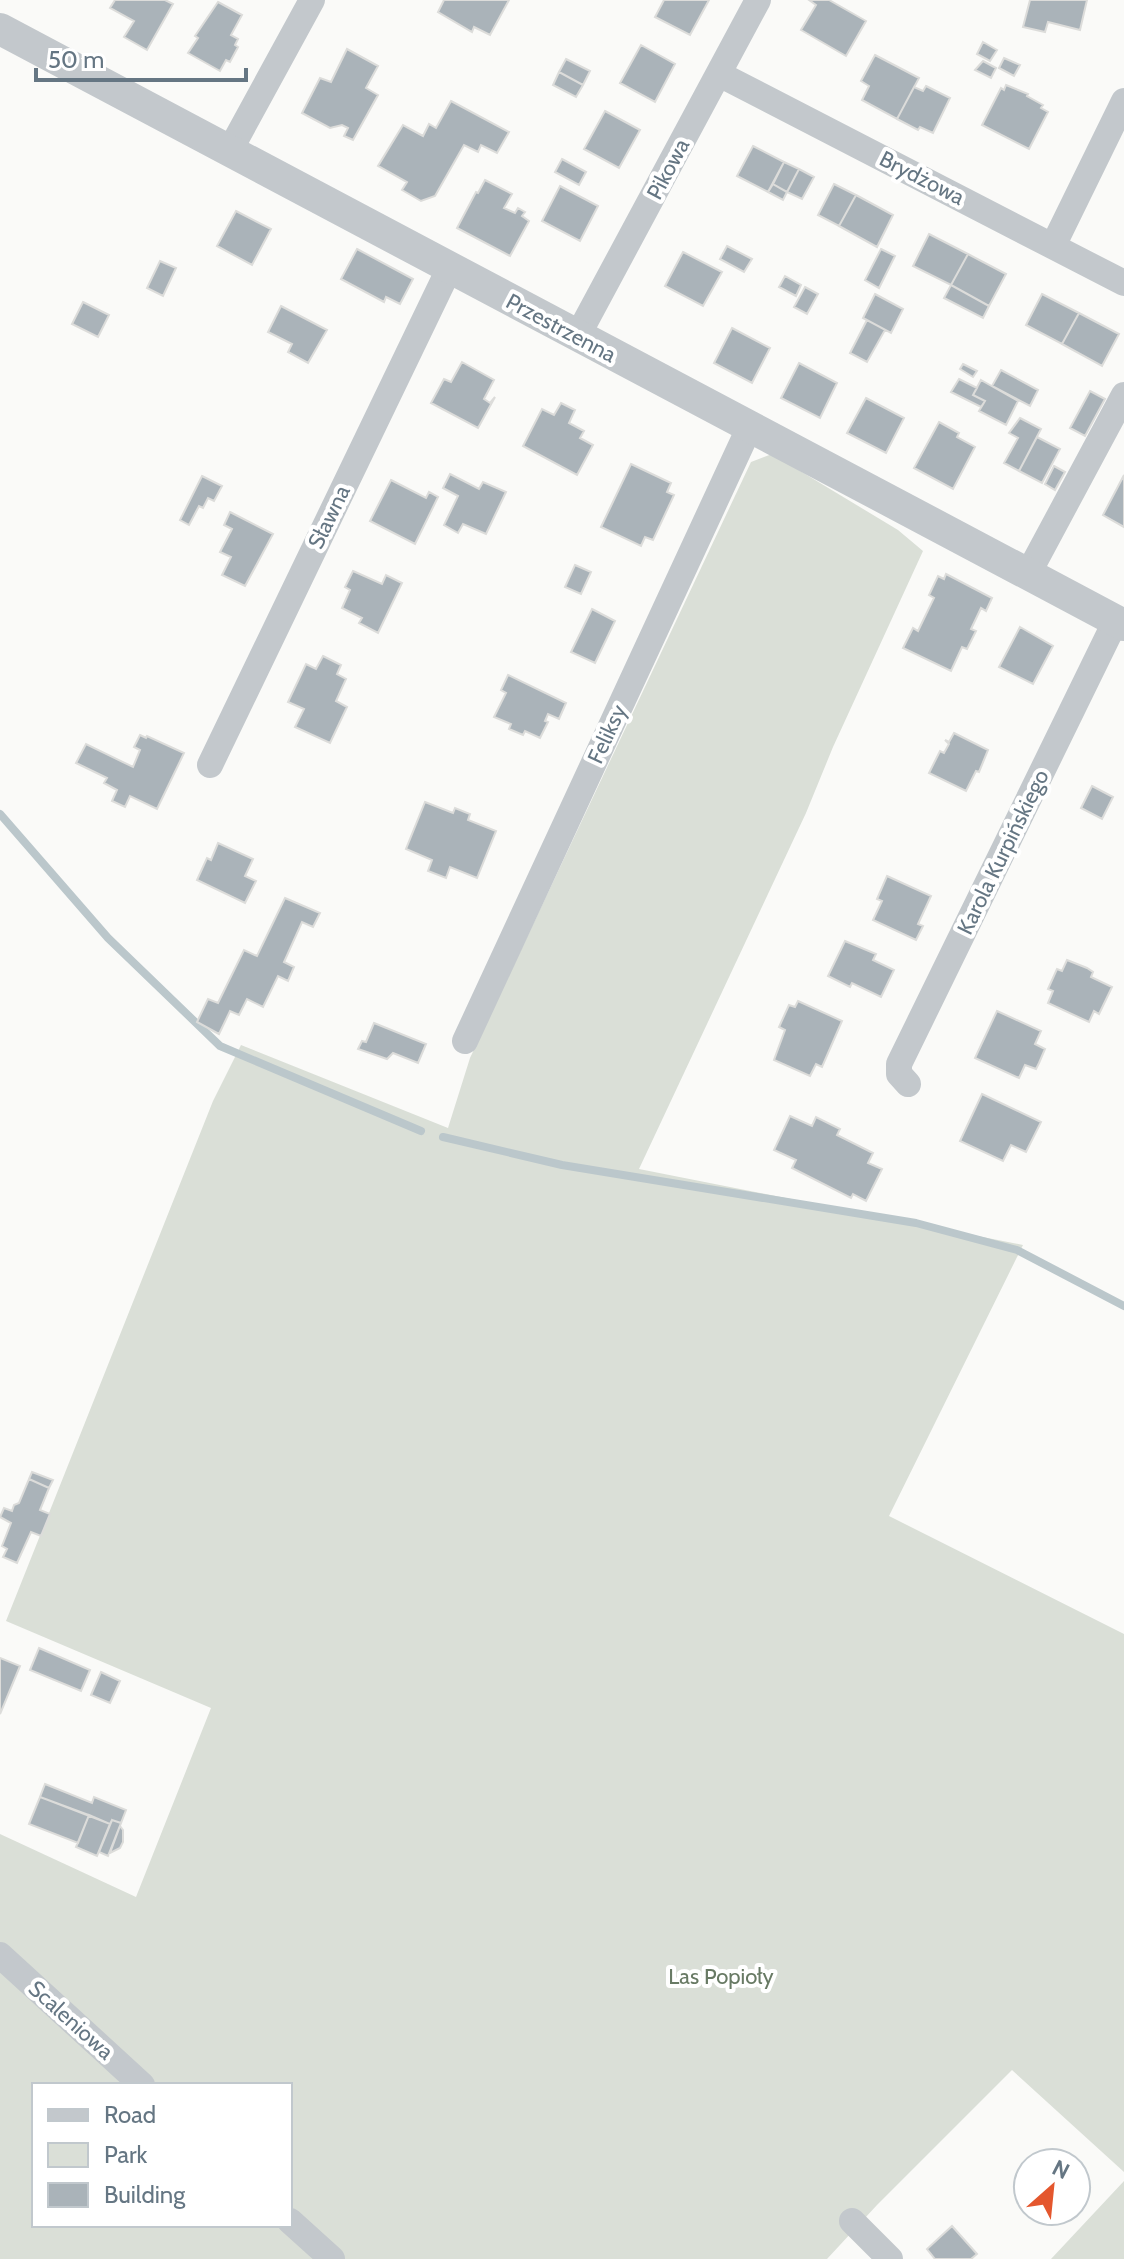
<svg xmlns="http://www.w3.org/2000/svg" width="1124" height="2259" viewBox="0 0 1124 2259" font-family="Cabin,sans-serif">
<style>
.green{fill:#dadfd7;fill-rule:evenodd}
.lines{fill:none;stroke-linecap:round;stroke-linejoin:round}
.stream{stroke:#bbc7cb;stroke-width:8}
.building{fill:#aab3b9;stroke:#dcdcda;stroke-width:2}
.minor{stroke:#c3c8cc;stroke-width:26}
.tertiary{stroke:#c3c8cc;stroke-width:32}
.labels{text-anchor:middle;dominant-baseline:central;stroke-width:8;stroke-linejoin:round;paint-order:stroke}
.street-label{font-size:22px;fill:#657683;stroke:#fff}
.park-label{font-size:22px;fill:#687a64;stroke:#fff}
</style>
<rect width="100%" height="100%" fill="#fafaf8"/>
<path class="green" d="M772 454 898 530 923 551 833 747 806 813 639 1169 1023 1245 889 1516 1124 1634V2172L1012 2070 877 2205 827 2259H0V1834L136 1897 211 1708 6 1621 213 1101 241 1045 448 1128 470 1058 751 462ZM34 2085H290V2225H34Z
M1124 2181V2259H1051Z"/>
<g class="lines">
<path class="stream" d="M0 814 108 938 220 1046 421 1131
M443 1137 562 1165 916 1223 1017 1250 1124 1306"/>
</g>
<path class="building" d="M115 0H165L173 4 147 50 124 37 134 21 110 8Z
M444 0H509L490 35 474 27 472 32 438 12Z
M664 0H709L690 35 655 17Z
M829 0 866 21 846 56 801 30 816 5 809 0Z
M1030 0H1087L1080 30 1048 22 1045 32 1023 27Z
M218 2 242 15 231 35 238 39 235 45 238 47 230 62 226 60 220 71 188 53 198 38 195 36Z
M983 42 997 50 990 61 977 54Z
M641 45 675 64 655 102 620 83Z
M347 49 378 66 366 88 378 95 353 140 344 136 348 128 342 125 330 128 302 113 320 78 331 82Z
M875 55 919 78 897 119 862 100 869 86 861 81Z
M1004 58 1020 65 1014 76 999 68Z
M566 59 590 71 583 85 559 72Z
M983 61 996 68 991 78 975 70Z
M559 72 583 85 576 97 553 85Z
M1006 85 1028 94 1027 96 1043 105 1041 108 1048 112 1029 149 982 125 1001 88 1004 90Z
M926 86 950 98 933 133 920 127 918 130 897 119 914 87 923 91Z
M451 101 509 132 497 153 481 145 478 152 464 145 435 196 421 201 402 190 407 182 378 166 403 125 423 136 429 124 436 128Z
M605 111 640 130 619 168 584 149Z
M753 146 784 162 768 192 737 176Z
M562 159 586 172 579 185 555 172Z
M784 162 799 169 787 192 773 184Z
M799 169 814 177 802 199 787 192Z
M485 180 512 194 504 208 515 213 518 208 525 212 522 216 529 221 510 256 457 228 476 192 478 193Z
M773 184 787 192 783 200 768 192Z
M834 184 856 195 839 226 818 215Z
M560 186 598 206 580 241 542 221Z
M856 195 893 215 877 247 839 226Z
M236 211 271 229 252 265 217 246Z
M929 234 968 254 951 285 913 266Z
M727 246 752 259 744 272 720 259Z
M357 249 413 279 400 304 386 297 384 302 341 279Z
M881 249 895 256 879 288 865 280Z
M683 252 722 272 703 306 665 286Z
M968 254 1006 274 989 306 951 285Z
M160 261 176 268 163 296 147 288Z
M785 276 801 285 796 296 779 287Z
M951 285 989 306 983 318 944 298Z
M805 287 818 294 807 314 794 307Z
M875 294 903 309 891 333 863 318Z
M1042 294 1079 313 1062 344 1026 325Z
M83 302 109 315 98 337 72 324Z
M281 306 327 330 308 363 288 352 292 344 268 332Z
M1079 313 1119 334 1102 366 1062 344Z
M867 320 885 330 867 362 850 353Z
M732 328 770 348 752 383 714 363Z
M462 362 494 380 484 399 490 403 495 397 478 428 431 403 444 379 451 382Z
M799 363 837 383 820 418 781 398Z
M963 364 977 371 973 377 960 369Z
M1001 370 1038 390 1030 406 992 386Z
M959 379 977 388 973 395 985 401 981 407 951 392Z
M981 380 1018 401 1006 425 979 411 985 401 973 395Z
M1090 391 1105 399 1085 436 1070 428Z
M866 398 904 418 886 453 847 433Z
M561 403 575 410 569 423 584 431 580 438 593 445 577 475 523 446 542 409 554 415Z
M1020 418 1041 429 1019 471 1004 463 1018 438 1009 433Z
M939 422 959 433 957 437 975 447 953 489 914 468Z
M1037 437 1060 449 1042 483 1019 471Z
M631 464 671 483 667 492 674 495 653 540 645 537 641 546 601 527Z
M1054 466 1065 472 1055 490 1045 484Z
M450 474 479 489 483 482 506 492 486 534 463 524 458 533 444 525 458 496 443 488Z
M1124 475V527L1103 515Z
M202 476 222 486 214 501 208 498 203 508 199 506 189 525 180 520Z
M391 480 426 498 429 492 438 497 415 544 370 521Z
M230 512 273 534 245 586 222 575 231 557 220 552 232 529 224 525Z
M575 565 591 572 581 594 565 587Z
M353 571 382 584 386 575 402 583 378 633 359 623 362 618 342 608 350 590 345 587Z
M946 574 992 598 986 611 981 608 971 629 976 631 967 649 962 647 951 671 903 648 913 628 918 631 934 598 929 595 938 576 944 579Z
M592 609 615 621 595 663 571 652Z
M1020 627 1053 646 1033 684 999 667Z
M323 656 341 665 337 674 346 679 336 701 347 707 330 743 295 727 304 709 288 702 306 664 316 669Z
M508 675 566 703 559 719 548 714 545 721 548 722 540 738 525 731 523 735 509 729 511 724 494 717 506 693 501 690Z
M954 733 988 750 979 772 976 771 966 791 929 773 940 751 944 753 949 744 945 740 949 742Z
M140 735 146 738 147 736 184 753 157 809 130 796 125 807 112 801 117 790 104 783 107 778 76 763 86 744 133 767 140 750 134 747Z
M1092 786 1113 797 1102 819 1081 808Z
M425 802 453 813 455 808 470 814 468 820 496 831 477 878 450 867 446 878 428 871 432 860 406 849Z
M218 843 253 859 245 876 256 881 245 903 197 880 207 858 211 860Z
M887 876 931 896 918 924 923 926 916 940 873 920 882 901 877 899Z
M285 898 320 913 313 927 302 922 284 962 294 967 288 981 278 976 263 1007 247 999 239 1015 230 1011 219 1034 197 1022 208 999 218 1003 244 950 257 956Z
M845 941 876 954 873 960 894 970 881 997 852 983 850 987 828 976Z
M1067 960 1087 968 1093 972 1091 977 1112 987 1099 1014 1094 1011 1089 1022 1048 1003 1053 991 1048 989 1057 969 1062 971Z
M798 1001 842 1021 822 1067 816 1064 810 1076 774 1060 785 1030 779 1027 789 1005 795 1007Z
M997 1011 1041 1031 1035 1044 1045 1049 1039 1063 1036 1069 1025 1065 1019 1078 975 1058Z
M374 1023 426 1044 418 1063 393 1053 387 1059 358 1049 362 1041 366 1042Z
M982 1094 1041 1122 1026 1152 1011 1145 1003 1161 960 1141Z
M790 1116 812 1126 816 1117 840 1129 837 1135 873 1153 868 1163 882 1169 866 1201 853 1194 851 1198 792 1168 796 1160 774 1150Z
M32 1472 53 1480 49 1488 29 1479Z
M29 1479 49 1488 40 1510 50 1514 41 1536 31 1532 17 1563 3 1557 7 1549 2 1546 11 1523 0 1517 4 1508 12 1511 14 1505 19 1503Z
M39 1648 90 1670 81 1691 30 1670Z
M0 1658 20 1666 0 1714Z
M101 1672 120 1681 110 1703 91 1695Z
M45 1784 92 1803 94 1797 126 1810 121 1823 112 1820 110 1824 40 1797Z
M40 1797 89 1815 78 1843 29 1824Z
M89 1815 110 1824 97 1856 76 1847Z
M112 1820 121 1823 108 1856 99 1852Z
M120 1826 123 1830V1842L120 1848 110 1853Z
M952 2226 977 2254 971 2259H935L927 2249Z"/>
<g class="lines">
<path class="minor" d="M719 74 1124 283
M229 152 312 0
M1053 246 1124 101
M577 337 758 0
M1028 574 1124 395
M210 765 449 269
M465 1041 750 426
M908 1084 899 1074V1064L1116 620
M0 1955 142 2085
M290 2221 332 2259
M852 2221 890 2259"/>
<path class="tertiary" d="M0 29 1124 625"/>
</g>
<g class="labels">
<g class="street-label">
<text transform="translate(668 169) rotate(-62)">Pikowa</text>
<text transform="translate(922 178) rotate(27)">Brydżowa</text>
<text transform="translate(561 328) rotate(28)">Przestrzenna</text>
<text transform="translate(329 517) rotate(-64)">Sławna</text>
<text transform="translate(607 734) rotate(-65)">Feliksy</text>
<text transform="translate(1003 852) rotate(-64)">Karola Kurpińskiego</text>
<text transform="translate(71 2020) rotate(42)">Scaleniowa</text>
</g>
<g class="park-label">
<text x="721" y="1976">Las Popioły</text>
</g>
</g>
<rect x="32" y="2083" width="260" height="144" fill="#ffffff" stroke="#c1c8cd" stroke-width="2"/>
<rect x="48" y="2109" width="40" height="12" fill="#c3c8cc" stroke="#c1c8cd" stroke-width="2"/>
<text x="104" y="2123" font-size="24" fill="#657683">Road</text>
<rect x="48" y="2143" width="40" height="24" fill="#dadfd7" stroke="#c1c8cd" stroke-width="2"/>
<text x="104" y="2163" font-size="24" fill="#657683">Park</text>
<rect x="48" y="2183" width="40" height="24" fill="#aab3b9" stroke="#c1c8cd" stroke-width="2"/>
<text x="104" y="2203" font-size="24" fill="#657683">Building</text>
<g transform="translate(1052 2187) rotate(27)"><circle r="38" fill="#ffffff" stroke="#c1c8cd" stroke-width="2"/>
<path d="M0-6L14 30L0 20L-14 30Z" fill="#e4572e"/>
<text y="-12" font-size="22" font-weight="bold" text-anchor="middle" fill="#657683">N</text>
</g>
<path d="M36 68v12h210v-12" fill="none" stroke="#657683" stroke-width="4"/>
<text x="48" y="68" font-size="24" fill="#657683" stroke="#ffffff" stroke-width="6" paint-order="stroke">50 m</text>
</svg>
